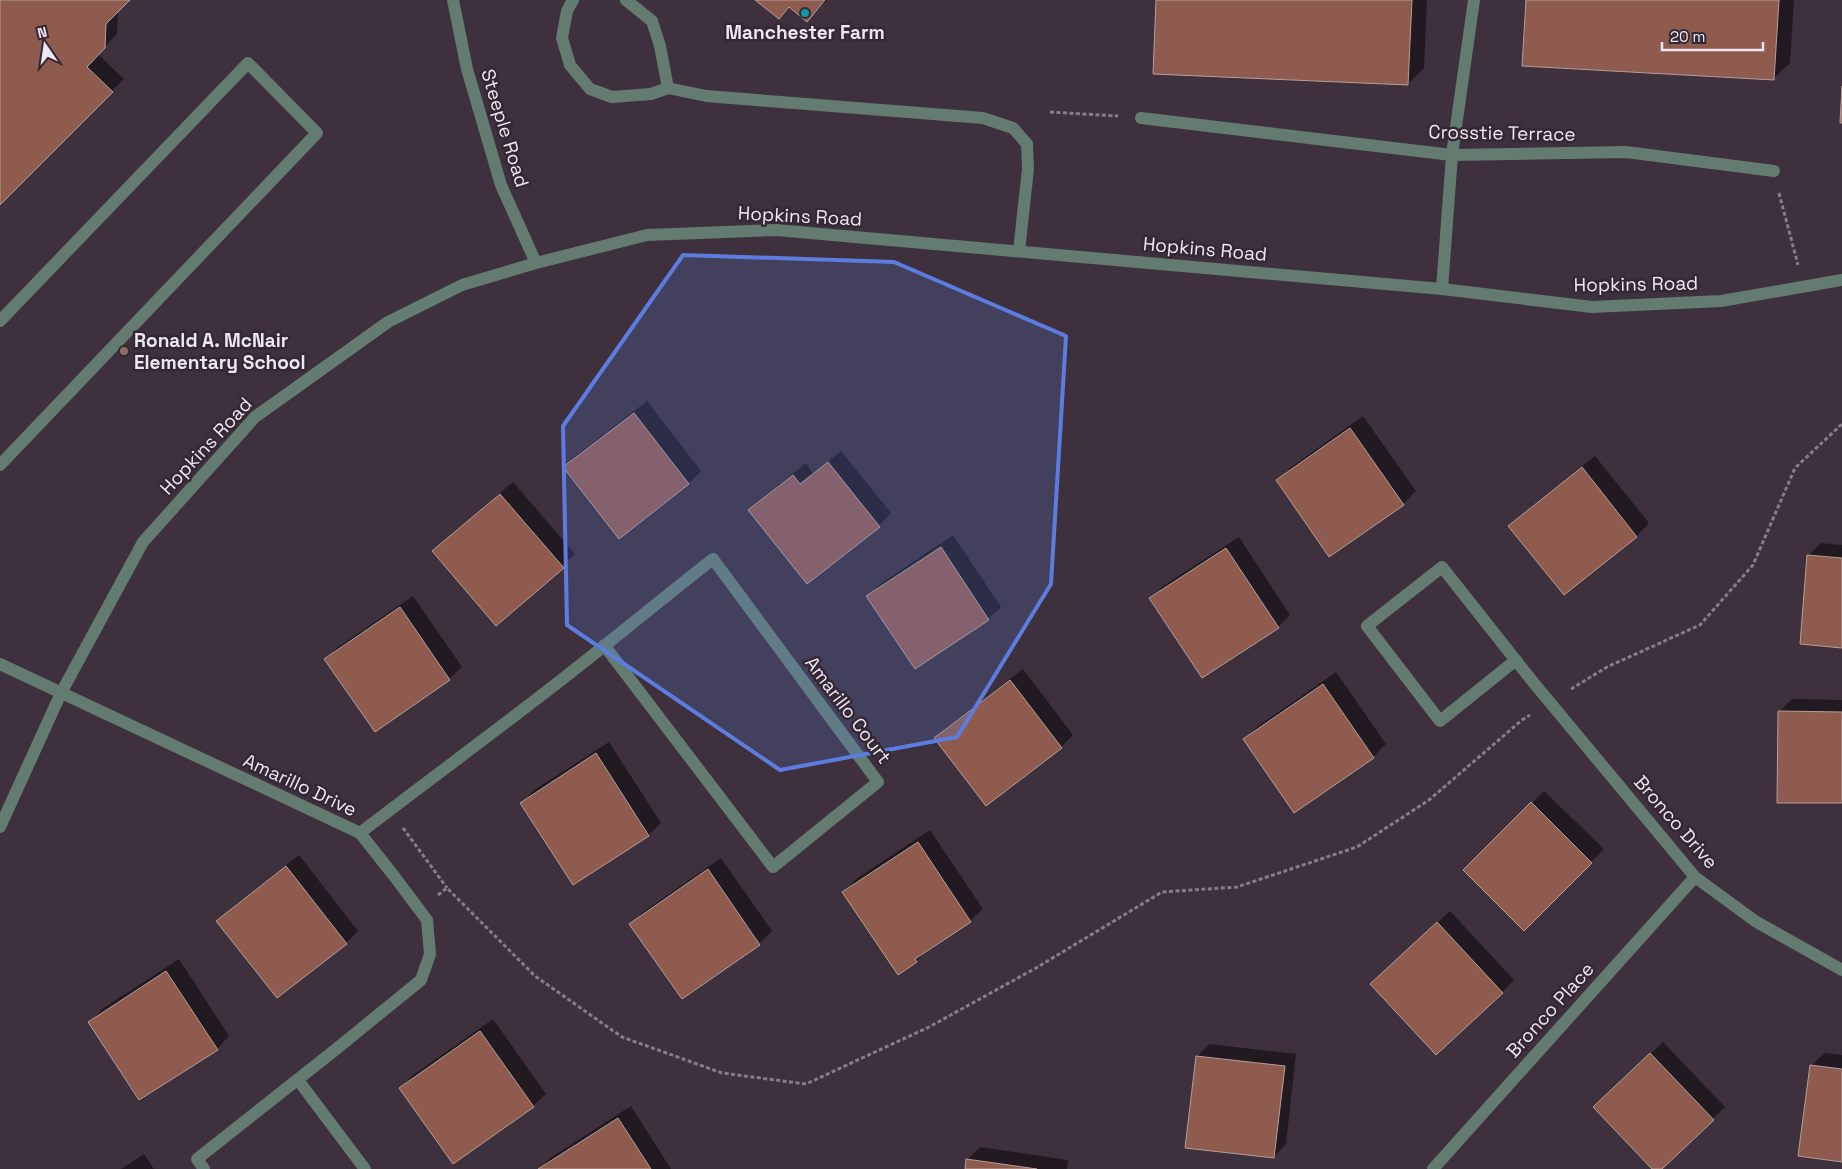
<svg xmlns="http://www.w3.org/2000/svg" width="1842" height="1169" viewBox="0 0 1842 1169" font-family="'Space Grotesk',sans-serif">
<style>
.shadow{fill:#0007}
.building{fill:#8f5b4f;stroke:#b49f99}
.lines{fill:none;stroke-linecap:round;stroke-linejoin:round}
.path{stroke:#887d87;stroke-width:3;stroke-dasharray:4 2.5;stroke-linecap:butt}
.minor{stroke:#637b71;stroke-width:12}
.marked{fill:#5c7cdf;fill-opacity:0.2;stroke:#5c7cdf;stroke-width:4;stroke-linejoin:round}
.culture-dot{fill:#0f9aa8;stroke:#332833;stroke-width:2}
.education-dot{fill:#8d6e63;stroke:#332833;stroke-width:2}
.labels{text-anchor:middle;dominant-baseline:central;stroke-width:5;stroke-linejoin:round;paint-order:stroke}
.poi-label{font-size:19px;font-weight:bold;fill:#efe7ef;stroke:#332833}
.street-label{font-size:19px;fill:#efe7ef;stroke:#332833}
</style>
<rect width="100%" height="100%" fill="#3e313d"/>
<path class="shadow" d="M0 0H128L118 10 117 34 98 54 124 79 0 203Z
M757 0H827L807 20 790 7 779 18Z
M1158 0H1427L1424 68 1408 84Z
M1527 0H1794L1790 63 1773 79Z
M647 401 701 471 689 483 619 537 565 467 577 455Z
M1363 416 1416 491 1403 504 1330 555 1277 481 1290 468Z
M841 451 891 513 879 526 750 510 762 498 806 463 813 473Z
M1595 456 1649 523 1637 536 1564 594 1510 527 1522 514Z
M513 482 575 554 496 624 447 539Z
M953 535 1001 607 988 619 868 596 880 584Z
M1239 537 1290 615 1278 627 1151 598 1163 586Z
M1821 543 1842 545V646L1808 556Z
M413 596 462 667 449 679 326 659 338 647Z
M1023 669 1073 735 1061 747 935 738 948 726Z
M1336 672 1386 744 1373 757 1294 811 1244 739 1257 727Z
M1792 699 1842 700V802L1779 712Z
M609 742 661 823 648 835 574 883 522 803 534 790Z
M1544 791 1604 849 1524 929 1465 870Z
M930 830 983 909 970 921 928 950 916 961 899 973 844 892 856 879Z
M299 855 358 931 346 943 218 921 230 909Z
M721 858 772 931 759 944 682 998 631 924 643 912Z
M1450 911 1514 980 1502 992 1384 972Z
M179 959 229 1036 217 1049 90 1022 102 1009Z
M493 1019 546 1094 533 1106 453 1162 401 1088 413 1075Z
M1663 1042 1725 1107 1660 1169H1654L1607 1095Z
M1209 1044 1296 1054 1286 1144 1274 1157 1197 1057Z
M1824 1053 1842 1055V1161L1812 1065Z
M631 1106 671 1169H539L550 1158Z
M980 1147 1068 1160 1067 1169H966L967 1160Z
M144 1154 154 1169H121Z"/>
<path class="building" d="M0 0H130L106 24 105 48 87 67 113 92 0 205Z
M755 0H825L807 22 789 7 779 19Z
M1156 0H1412L1408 85 1153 74Z
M1526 0H1779L1774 80 1522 66Z
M1842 86V123H1840Z
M634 413 689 484 619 539 563 467Z
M1350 428 1404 505 1329 557 1276 480Z
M828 462 880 527 807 584 748 510 793 475 800 484Z
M1582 467 1637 537 1564 595 1508 526Z
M500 494 564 568 496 626 432 551Z
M941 547 989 620 915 669 866 596Z
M1226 548 1279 628 1202 678 1149 598Z
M1807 555 1842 558V648L1800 644Z
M400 607 450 680 375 732 324 659Z
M1010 680 1062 748 986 806 934 738Z
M1323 684 1374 758 1294 813 1243 739Z
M1778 711 1842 712V803H1777Z
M596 753 649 836 573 885 520 803Z
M1531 802 1592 863 1524 931 1463 870Z
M918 842 971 922 915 959 917 962 898 975 842 892Z
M286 866 347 944 277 998 216 921Z
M708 869 760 945 682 999 629 924Z
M1437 922 1503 993 1436 1055 1370 984Z
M166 971 218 1050 139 1100 88 1022Z
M480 1031 534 1107 453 1164 399 1088Z
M1650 1053 1714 1120 1662 1169H1652L1593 1107Z
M1196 1056 1285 1066 1274 1158 1185 1148Z
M1810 1065 1842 1069V1162L1798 1156Z
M618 1118 651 1169H538Z
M966 1159 1037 1169H965Z"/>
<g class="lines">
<path class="path" d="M1050 112 1118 116
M1779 193 1798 265
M1571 689 1607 667 1700 625 1753 565 1795 468 1842 424
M403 828 447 888
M438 895 447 888 535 976 622 1037 722 1073 806 1084 929 1027 1036 968 1162 892 1237 887 1357 847 1429 800 1522 720 1530 715"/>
<path class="minor" d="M453 0 467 69 501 185 536 263
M573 0 567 11 562 38 570 65 590 89 612 97 651 94 668 88
M626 0 652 21 660 46 668 88 706 96 983 118 1013 128 1027 144 1028 169 1019 251
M1141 118 1452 155 1626 152 1774 171
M1442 289 1452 155 1474 0
M0 321 248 63 317 133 0 465
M1516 660 1440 721 1367 626 1442 567 1533 682 1695 877 1755 921 1842 970
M0 664 360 833 394 876 427 920 430 954 421 980 335 1050 197 1159 204 1169
M0 827 61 693 143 542 255 417 388 322 462 285 536 263 647 235 776 230 1442 289 1592 307 1721 301 1842 280
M360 833C428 781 497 730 565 677 615 638 663 598 713 559L878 782 773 867 604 645
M298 1080 365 1169
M1433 1169 1695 877"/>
</g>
<path class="marked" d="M683 255 894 262 1066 336 1051 584 957 737 780 770 567 625 563 426Z"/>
<circle class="culture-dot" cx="805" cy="13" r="5"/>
<circle class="education-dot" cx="124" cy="351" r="5"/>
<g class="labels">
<g class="poi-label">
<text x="805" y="32">Manchester Farm</text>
<text x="134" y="340" text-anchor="start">Ronald A. McNair<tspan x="134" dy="22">Elementary School</tspan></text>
</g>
<g class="street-label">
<text transform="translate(505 128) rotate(73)">Steeple Road</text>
<text transform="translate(1502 133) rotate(1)">Crosstie Terrace</text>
<text transform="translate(800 216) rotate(3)">Hopkins Road</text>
<text transform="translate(1205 249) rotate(5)">Hopkins Road</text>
<text transform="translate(1636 284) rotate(-1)">Hopkins Road</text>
<text transform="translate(206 446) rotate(-47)">Hopkins Road</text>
<text transform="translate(848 710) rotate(53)">Amarillo Court</text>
<text transform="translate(300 785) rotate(25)">Amarillo Drive</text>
<text transform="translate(1676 822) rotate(49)">Bronco Drive</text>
<text transform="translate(1550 1010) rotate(-48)">Bronco Place</text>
</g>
</g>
<g transform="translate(45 45) rotate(347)" stroke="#332833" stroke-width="4" paint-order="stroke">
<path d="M0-4L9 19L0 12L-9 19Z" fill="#efe7ef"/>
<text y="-8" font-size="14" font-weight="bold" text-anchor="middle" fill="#efe7ef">N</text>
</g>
<path d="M1662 42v8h101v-8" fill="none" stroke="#efe7ef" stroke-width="2.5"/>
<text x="1670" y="42" font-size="15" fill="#efe7ef" stroke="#332833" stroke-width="4" paint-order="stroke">20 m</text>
</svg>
